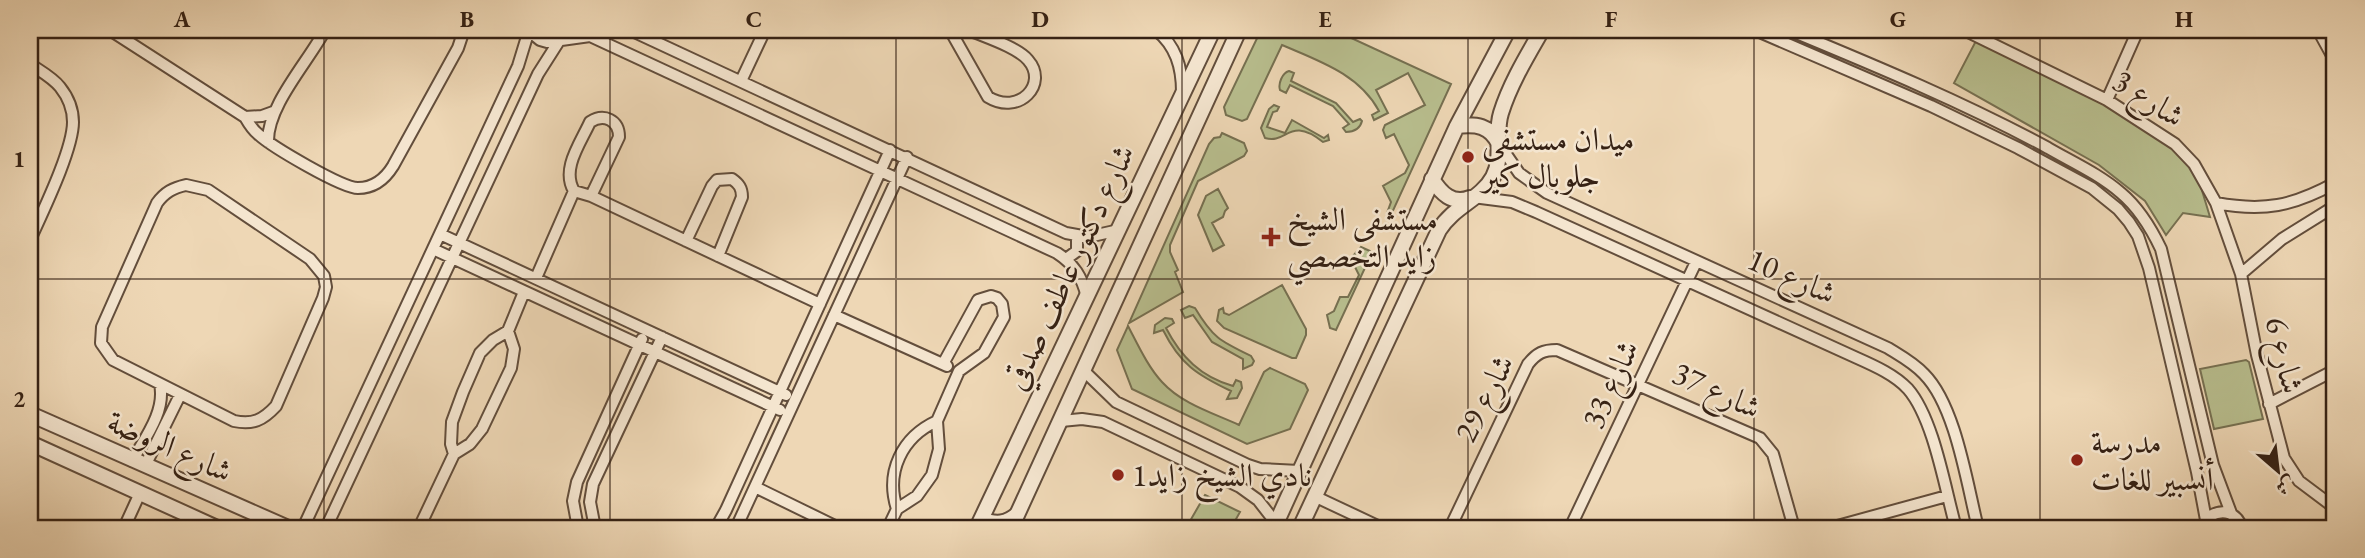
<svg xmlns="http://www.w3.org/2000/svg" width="2365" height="558" viewBox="0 0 2365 558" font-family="'EB Garamond',Amiri,serif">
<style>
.green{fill:#b8be8e;stroke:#767051;stroke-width:2}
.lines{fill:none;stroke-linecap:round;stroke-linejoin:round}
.minor-casing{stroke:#634e3c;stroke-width:14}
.tertiary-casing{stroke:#634e3c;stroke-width:18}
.minor{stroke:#f4e5cf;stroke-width:10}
.tertiary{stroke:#f4e5cf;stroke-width:14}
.grid{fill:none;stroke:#352114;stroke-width:2;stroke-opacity:0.55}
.poi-dot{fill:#8f2418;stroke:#f4e5cf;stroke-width:2.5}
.labels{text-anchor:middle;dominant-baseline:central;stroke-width:5;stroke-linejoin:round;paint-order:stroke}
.street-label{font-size:32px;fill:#352114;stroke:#f4e5cf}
.poi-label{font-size:32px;fill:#352114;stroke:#f4e5cf;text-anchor:start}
.neatline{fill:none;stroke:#352114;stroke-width:2.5}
.grid-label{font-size:23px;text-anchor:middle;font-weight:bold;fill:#352114}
</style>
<rect width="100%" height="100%" fill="#eed7b5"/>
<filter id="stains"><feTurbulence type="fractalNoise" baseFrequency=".00286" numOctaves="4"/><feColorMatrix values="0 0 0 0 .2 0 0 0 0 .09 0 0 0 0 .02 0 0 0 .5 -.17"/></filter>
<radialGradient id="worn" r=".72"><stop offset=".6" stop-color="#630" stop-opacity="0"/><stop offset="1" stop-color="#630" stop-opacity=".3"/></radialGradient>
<path class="green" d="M1261 30H1334L1451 84 1391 215 1387 213 1391 202 1383 186 1405 173 1409 165 1394 134 1386 138 1383 130 1385 125 1425 105 1408 73 1376 90 1388 113 1374 120 1372 115 1379 111C1359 74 1319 61 1282 45L1247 119 1242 121 1226 115 1224 107Z
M1978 37 2107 100 2194 164 2210 217 2183 213 2166 235 2145 201 2099 165 1954 83Z
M1289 71 1294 73 1291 81 1336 103 1353 122 1360 119 1362 121C1360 129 1354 132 1346 132L1343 128 1349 124 1333 106 1290 85 1286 93 1280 90C1278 84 1282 73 1289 71Z
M1274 105 1279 107 1277 111 1273 112 1267 127 1285 133 1292 120 1324 138 1328 135 1329 140 1323 142C1289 115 1287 145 1265 138L1261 128 1269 109Z
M1222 133 1244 143 1247 151 1244 156 1198 181 1170 245V252L1178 270 1175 272 1183 292 1129 323 1209 144 1214 138 1220 137Z
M1218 189 1228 208 1225 211 1223 217 1212 223 1224 245 1213 251 1198 215 1206 196Z
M1361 247 1370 251 1371 255 1336 330 1330 328 1327 315 1334 311 1340 297H1348L1359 275 1353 263V256Z
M1282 285 1306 329V335L1296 358H1292L1224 328 1217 321 1219 310 1223 308 1224 313 1229 315Z
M1189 306 1195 308C1213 338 1220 341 1251 356L1254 361 1252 365 1243 369V359L1212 342 1193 315 1185 318 1181 310Z
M1165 318 1172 319 1174 323 1166 328C1181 357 1201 377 1233 386L1236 380 1241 382 1242 388 1237 398 1227 399 1231 391C1197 375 1180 364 1163 330L1154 333 1155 325Z
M1128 326C1138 345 1148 367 1162 382 1182 404 1213 413 1239 425L1264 372 1270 368 1305 384 1308 390 1290 429 1247 444 1132 389 1117 350Z
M2246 360 2249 362 2263 419 2214 429 2200 369Z
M1205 495 1240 512 1231 528H1186Z"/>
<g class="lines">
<g class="minor-casing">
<path id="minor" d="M110 30 245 117C249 124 253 130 258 134 272 147 342 188 358 188 374 188 385 179 393 166L458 48 464 30
M630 30 1066 233 1088 237 1119 230
M950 30 988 97C1019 116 1049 84 1028 60 1017 47 985 37 969 30
M1156 30C1176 46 1182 67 1182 92
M1755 30 1931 106 2018 148 2092 188 2118 209 2129 222 2138 236 2149 268 2197 472 2206 520
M1789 30C1876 66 1965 103 2048 148 2072 162 2099 174 2121 193 2139 208 2151 228 2161 249L2213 465 2231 513
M1964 30 2107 100 2175 144 2194 164 2216 203 2241 274 2257 355 2284 458 2299 481 2335 508
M2318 30 2335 61
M529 31 540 40 547 42 590 36 1057 253C1074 264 1082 277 1087 297
M1163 36 1177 30
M30 64C40 71 52 77 60 87 68 97 73 110 73 122 73 150 42 213 30 240
M741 81 765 30
M2107 100 2138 30
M245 117 262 116 273 112
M268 142C267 106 308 62 325 30
M1499 144 1519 173 1547 193 1888 348C1901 356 1914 363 1924 374 1956 406 1967 485 1978 528
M186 185 208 190 310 259 324 276 326 287 323 298 276 406C263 420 253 425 234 421L113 360 101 343 102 327 157 203C165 192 173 188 186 185Z
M574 191C561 169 580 144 590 122 604 113 619 120 619 137L591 196
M1473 197 1512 202 1536 212 1857 358C1875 366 1895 375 1908 389 1934 419 1945 489 1956 528
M2216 203C2264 212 2293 206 2335 183
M440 234 786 395
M686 241 712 186 717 180 732 179C739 184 742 188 742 197L718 256
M433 249 780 410
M1066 259 1077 251V237
M2241 274 2282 239 2335 206
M536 278 574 191 591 196 820 304
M834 315 947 366
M1083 370 1116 402 1248 465 1260 469 1299 471
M2269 404 2335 370
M1061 421 1082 419 1103 422 1240 487 1258 500 1276 523
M454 454 451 444 452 422 463 392 480 353 493 340 508 331 524 292
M132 461C145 438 166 411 160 384
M145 466 180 395
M755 487 839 528
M1314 496 1382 528
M897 509C885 472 902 437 937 421
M982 517C996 523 1006 522 1017 512
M124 528 140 493
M303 528 518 66 529 30
M326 528 538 74 566 30
M419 528 454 454 470 444 482 429 511 368 514 349 508 331
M578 528 573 501 577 482 642 339
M595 528 590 502 593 484 662 337
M716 528 726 510 890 150
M736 528 907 157
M888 528 897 509 917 496 932 475 939 449 937 421 959 371 984 353 1004 317 1002 304 997 298 991 296 978 300 943 364
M1450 528 1528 364C1537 353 1543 350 1557 350L1760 438 1773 454 1794 528
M1570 528 1696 262
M1830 528 1947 496
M2203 528 2210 516C2224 508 2237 513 2242 528"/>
</g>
<g class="tertiary-casing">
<path id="tertiary" d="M1457 126C1476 124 1490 125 1499 144
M1432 179C1441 193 1452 205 1470 198
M30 414 288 528
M30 443 217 528
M977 528 1213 30
M1011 528 1239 30
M1274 528 1457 126 1508 30
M1300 528 1439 230C1454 206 1481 199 1493 177 1504 157 1494 135 1501 113 1510 84 1527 56 1542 30"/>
</g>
<use href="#minor" class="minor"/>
<use href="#tertiary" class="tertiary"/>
</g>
<path class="grid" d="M324 30V528M610 30V528M896 30V528M1182 30V528M1468 30V528M1754 30V528M2040 30V528M30 279H2335"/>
<g class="poi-dot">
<circle cx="1468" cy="157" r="7"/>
<path d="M1267.5 226.5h7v7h7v7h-7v7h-7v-7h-7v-7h7z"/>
<circle cx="2077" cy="460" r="7"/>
<circle cx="1118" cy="475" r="7"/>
</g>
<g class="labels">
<g class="street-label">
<text transform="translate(2149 98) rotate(33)">شارع 3</text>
<text transform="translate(1069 267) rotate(-65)">شارع دكتور عاطف صدقي</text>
<text transform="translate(1792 276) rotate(24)">شارع 10</text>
<text transform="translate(2285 355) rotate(77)">شارع 6</text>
<text transform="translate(1610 384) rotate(-65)">شارع 33</text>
<text transform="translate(1717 390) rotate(25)">شارع 37</text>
<text transform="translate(1484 398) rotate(-63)">شارع 29</text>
<text transform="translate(170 446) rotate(24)">شارع الروضة</text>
</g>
<g class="poi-label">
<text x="1482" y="139">ميدان مستشفى<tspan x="1482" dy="37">جلوبال كير</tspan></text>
<text x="1287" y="219">مستشفى الشيخ<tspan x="1287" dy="37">زايد التخصصي</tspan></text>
<text x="2091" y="442">مدرسة<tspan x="2091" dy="37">أنسبير للغات</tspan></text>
<text x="1132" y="475">نادي الشيخ زايد1</text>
</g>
</g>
<rect width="2365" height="558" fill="none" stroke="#eed7b5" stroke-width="77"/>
<g transform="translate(2278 471) rotate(152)" stroke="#f4e5cf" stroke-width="5" paint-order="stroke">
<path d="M0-5L12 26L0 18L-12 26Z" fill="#352114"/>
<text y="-10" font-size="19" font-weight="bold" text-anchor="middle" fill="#352114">ش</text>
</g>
<rect x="38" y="38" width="2288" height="482" class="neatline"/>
<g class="grid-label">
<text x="182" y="27">A</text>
<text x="467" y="27">B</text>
<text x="754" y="27">C</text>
<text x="1040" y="27">D</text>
<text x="1325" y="27">E</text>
<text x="1611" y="27">F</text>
<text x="1898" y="27">G</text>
<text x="2184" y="27">H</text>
<text x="19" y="167">1</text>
<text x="19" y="407">2</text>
</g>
<rect width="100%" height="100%" filter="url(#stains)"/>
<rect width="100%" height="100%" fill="url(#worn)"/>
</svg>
